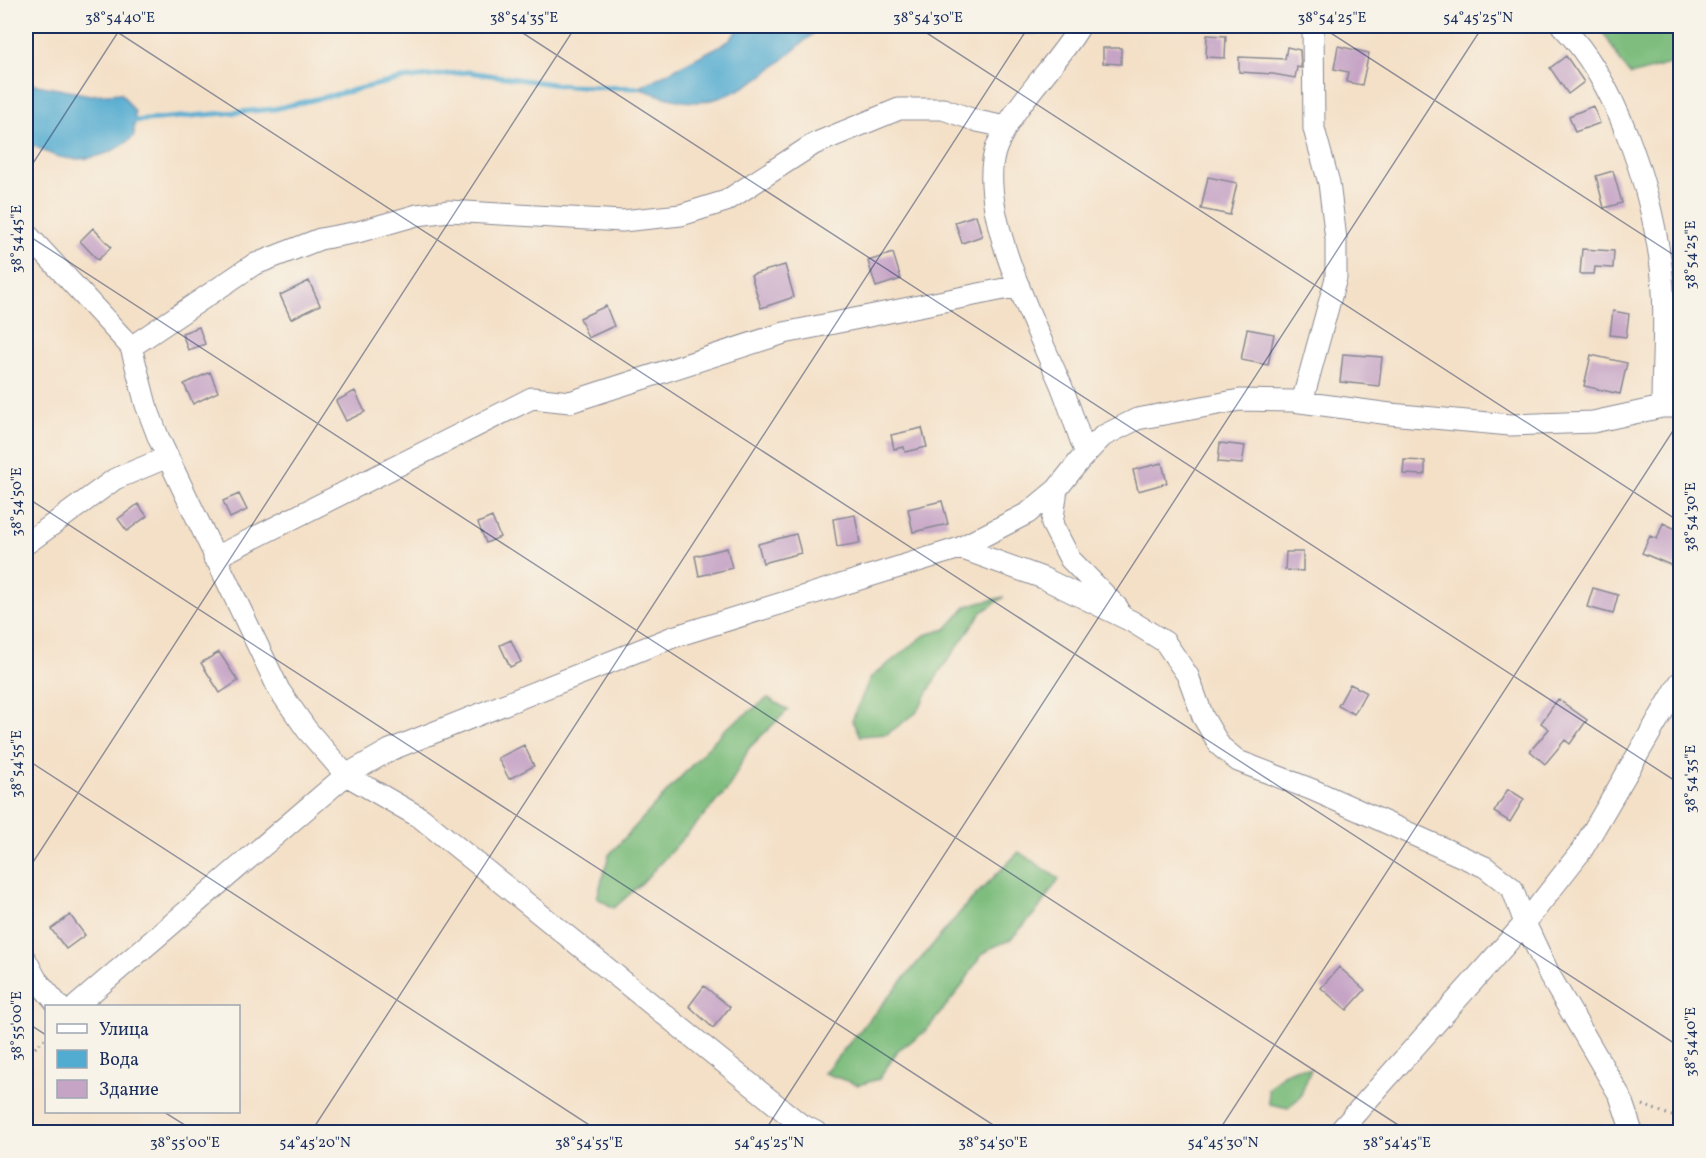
<svg xmlns="http://www.w3.org/2000/svg" width="1706" height="1158" viewBox="0 0 1706 1158" font-family="Vollkorn,serif">
<style>
.forest{fill:#7ebd7e;stroke:#4c766e;stroke-width:1.5}
.water{fill:#52abd0;stroke:#366d97;stroke-width:1.5}
.lines{fill:none;stroke-linecap:round;stroke-linejoin:round}
.stream{stroke:#52abd0;stroke-width:5}
.building{fill:#c6a4c6}
.minor-casing{stroke:#888892;stroke-width:23}
.path{stroke:#888892;stroke-width:3;stroke-dasharray:1.5 4.5;stroke-linecap:butt}
.minor{stroke:#fff;stroke-width:21}
.ticks{fill:none;stroke:#1b2f5e;stroke-width:1.5;stroke-opacity:0.45}
.neatline{fill:none;stroke:#1b2f5e;stroke-width:2}
.ticks-label{font-size:15px;text-anchor:middle;fill:#1b2f5e}
</style>
<rect width="100%" height="100%" fill="#f7f3e8"/>
<filter id="ink" filterUnits="userSpaceOnUse"><feTurbulence type="fractalNoise" baseFrequency=".0167" numOctaves="2"/><feDisplacementMap in="SourceGraphic" scale="12" xChannelSelector="R" yChannelSelector="G"/><feConvolveMatrix kernelMatrix="1 2 1 2 8 2 1 2 1" color-interpolation-filters="sRGB"/></filter>
<filter id="wash" filterUnits="userSpaceOnUse"><feTurbulence type="fractalNoise" baseFrequency=".008" numOctaves="4" result="noise"/><feDisplacementMap in="SourceGraphic" scale="24" xChannelSelector="R" yChannelSelector="G"/><feGaussianBlur stdDeviation="1.35" result="paint"/><feColorMatrix in="noise" values="0 0 0 0 0 0 0 0 0 0 0 0 0 0 0 0 0 1.4 0 .05"/><feComposite in="paint" operator="in"/></filter>
<g filter="url(#wash)">
<rect width="100%" height="100%" fill="#f4e0c7"/>
<path class="forest" d="M1597 26H1680V61L1631 75C1616 60 1612 40 1597 26Z
M1004 597 982 612 940 671 916 713 887 734 860 736 852 721 870 678 925 635 946 629 967 606Z
M768 698 788 710 749 748 728 789 642 883 614 908 597 898 609 855 724 730Z
M1019 852 1059 879 1036 912 1010 940 991 948 979 958 962 986 925 1032 898 1050 879 1079 858 1085 824 1073 968 903Z
M1298 1068 1311 1069 1300 1097 1288 1108 1269 1104 1268 1089 1283 1074Z"/>
<path class="water" d="M741 26H822C787 55 752 93 706 101 683 105 659 95 638 88L729 41Z
M880 26H1050L1038 33H900Z
M26 83 90 95 121 93 135 112 134 136C115 154 87 163 60 157 49 155 36 146 26 142Z"/>
<g class="lines">
<path class="stream" d="M1663 26 1680 38
M134 121 274 109 401 79 468 72 567 86 638 88"/>
</g>
<g id="blocks">
<path class="building" d="M1207 35 1226 36 1225 58 1206 57Z
M1338 46 1369 53 1362 85 1346 82 1348 72 1334 69Z
M1287 47 1300 50 1301 68 1297 67 1295 78 1273 74 1239 72V57L1285 59Z
M1103 48H1121V64L1103 63Z
M1566 56 1584 82 1568 94 1550 68Z
M1593 106 1600 123 1575 132 1569 116Z
M1613 171 1622 203 1604 208 1596 176Z
M1208 177 1237 183 1230 215 1201 209Z
M976 215 982 236 962 243 955 222Z
M93 228 111 247 98 260 80 241Z
M1582 249 1614 251 1613 268 1595 267 1594 274H1580Z
M893 253 901 279 876 287 868 261Z
M785 265 794 297 761 308 751 275Z
M309 281 320 305 291 319 280 295Z
M606 306 614 326 588 338 580 318Z
M1613 311 1629 314 1626 337 1610 335Z
M199 327 205 344 188 350 182 333Z
M1247 329 1274 334 1268 365 1241 360Z
M1343 354 1382 357 1379 386 1340 382Z
M1591 355 1627 363 1620 394 1584 386Z
M210 372 218 392 193 404 184 384Z
M355 391 365 412 346 421 336 401Z
M922 428 927 447 905 452 904 447 894 449 891 435Z
M1220 443 1245 446 1242 464 1218 462Z
M1404 460 1425 461V475L1403 474Z
M1162 463 1167 483 1138 491 1133 470Z
M239 494 247 510 230 518 223 501Z
M942 501 948 524 913 532 908 509Z
M138 504 147 516 127 531 118 519Z
M855 515 860 543 837 547 833 519Z
M492 517 500 537 486 543 478 523Z
M1663 523 1680 531V569L1642 553 1650 536 1657 539Z
M796 534 801 553 763 563 758 544Z
M727 548 732 568 699 576 695 556Z
M1286 552H1303V571L1285 570Z
M1593 588 1618 595 1613 614 1587 607Z
M511 640 521 662 510 667 500 645Z
M219 652 238 681 220 693 201 663Z
M1350 684 1366 692 1354 714 1338 706Z
M1558 699 1587 720 1570 744 1565 740 1545 764 1530 751 1549 729 1541 723Z
M524 745 534 766 509 779 498 758Z
M1508 789 1524 799 1510 822 1494 812Z
M70 915 85 935 66 949 51 929Z
M1339 967 1365 990 1347 1010 1321 988Z
M704 986 730 1007 713 1028 689 1006Z"/>
</g>
</g>
<g filter="url(#ink)">
<use href="#blocks" fill-opacity="0" stroke="#888892" stroke-width="1.5"/>
<g class="lines">
<g class="minor-casing">
<path id="minor" d="M1080 26C1055 68 1016 100 997 146 973 204 1037 329 1061 385 1070 407 1077 431 1086 454
M1562 26C1616 81 1649 183 1660 259 1667 307 1662 359 1662 407
M26 233 131 347 146 405 159 439 279 690 307 730 346 775 421 818 800 1124 816 1132
M131 347 253 265 320 239 358 232 417 215 449 211 622 221 681 215 726 201 814 144 899 109H943L977 121 1006 127
M1302 402 1336 278V239L1329 183 1314 129 1313 26
M1057 489 1052 524 1070 559 1118 608
M26 544 115 479 168 457
M960 548 1043 578 1131 621 1165 642 1188 676 1203 717 1220 746 1238 761 1313 790 1485 867 1512 888 1525 923 1550 976 1620 1096 1632 1132
M214 558 532 398 570 402 784 333 1019 286
M26 960 36 979 59 1006
M76 1006 346 775 390 750 673 637 960 548 1028 513 1057 489 1080 460 1103 436 1137 419 1240 400 1293 401 1390 414 1510 425 1593 422 1662 407H1680
M1339 1132 1525 923 1582 850 1680 682"/>
</g>
<path class="path" d="M26 1056 46 1038
M1643 1105 1680 1119"/>
<use href="#minor" class="minor"/>
</g>
</g>
<path class="ticks" d="M108 26 1680 1047M512 26 1680 784M916 26 1680 522M1320 26 1680 259M26 174 122 26M26 234 1409 1132M26 497 1004 1132M26 759 600 1132M26 873 576 26M26 1022 46 1035M164 1112 196 1132M311 1132 1029 26M764 1132 1483 26M1218 1132 1680 420M1672 1132 1680 1119"/>
<rect width="1706" height="1158" fill="none" stroke="#f7f3e8" stroke-width="66"/>
<rect x="45" y="1005" width="195" height="108" fill="#f7f3e8" stroke="#9fa5b1" stroke-width="1.5"/>
<rect x="57" y="1024" width="30" height="9" fill="#ffffff" stroke="#9fa5b1" stroke-width="1.5"/>
<text x="99" y="1035" font-size="18" fill="#1b2f5e">Улица</text>
<rect x="57" y="1050" width="30" height="18" fill="#52abd0" stroke="#9fa5b1" stroke-width="1.5"/>
<text x="99" y="1065" font-size="18" fill="#1b2f5e">Вода</text>
<rect x="57" y="1080" width="30" height="18" fill="#c6a4c6" stroke="#9fa5b1" stroke-width="1.5"/>
<text x="99" y="1095" font-size="18" fill="#1b2f5e">Здание</text>
<rect x="33" y="33" width="1640" height="1092" class="neatline"/>
<g class="ticks-label">
<text x="120" y="22">38°54'40"E</text>
<text x="524" y="22">38°54'35"E</text>
<text x="928" y="22">38°54'30"E</text>
<text x="1332" y="22">38°54'25"E</text>
<text x="1478" y="22">54°45'25"N</text>
<text transform="translate(16 239) rotate(-90)" y="5">38°54'45"E</text>
<text transform="translate(1690 255) rotate(-90)" y="5">38°54'25"E</text>
<text transform="translate(16 502) rotate(-90)" y="5">38°54'50"E</text>
<text transform="translate(1690 517) rotate(-90)" y="5">38°54'30"E</text>
<text transform="translate(16 764) rotate(-90)" y="5">38°54'55"E</text>
<text transform="translate(1690 779) rotate(-90)" y="5">38°54'35"E</text>
<text transform="translate(16 1026) rotate(-90)" y="5">38°55'00"E</text>
<text transform="translate(1690 1042) rotate(-90)" y="5">38°54'40"E</text>
<text x="185" y="1147">38°55'00"E</text>
<text x="315" y="1147">54°45'20"N</text>
<text x="589" y="1147">38°54'55"E</text>
<text x="769" y="1147">54°45'25"N</text>
<text x="993" y="1147">38°54'50"E</text>
<text x="1223" y="1147">54°45'30"N</text>
<text x="1397" y="1147">38°54'45"E</text>
</g>
</svg>
